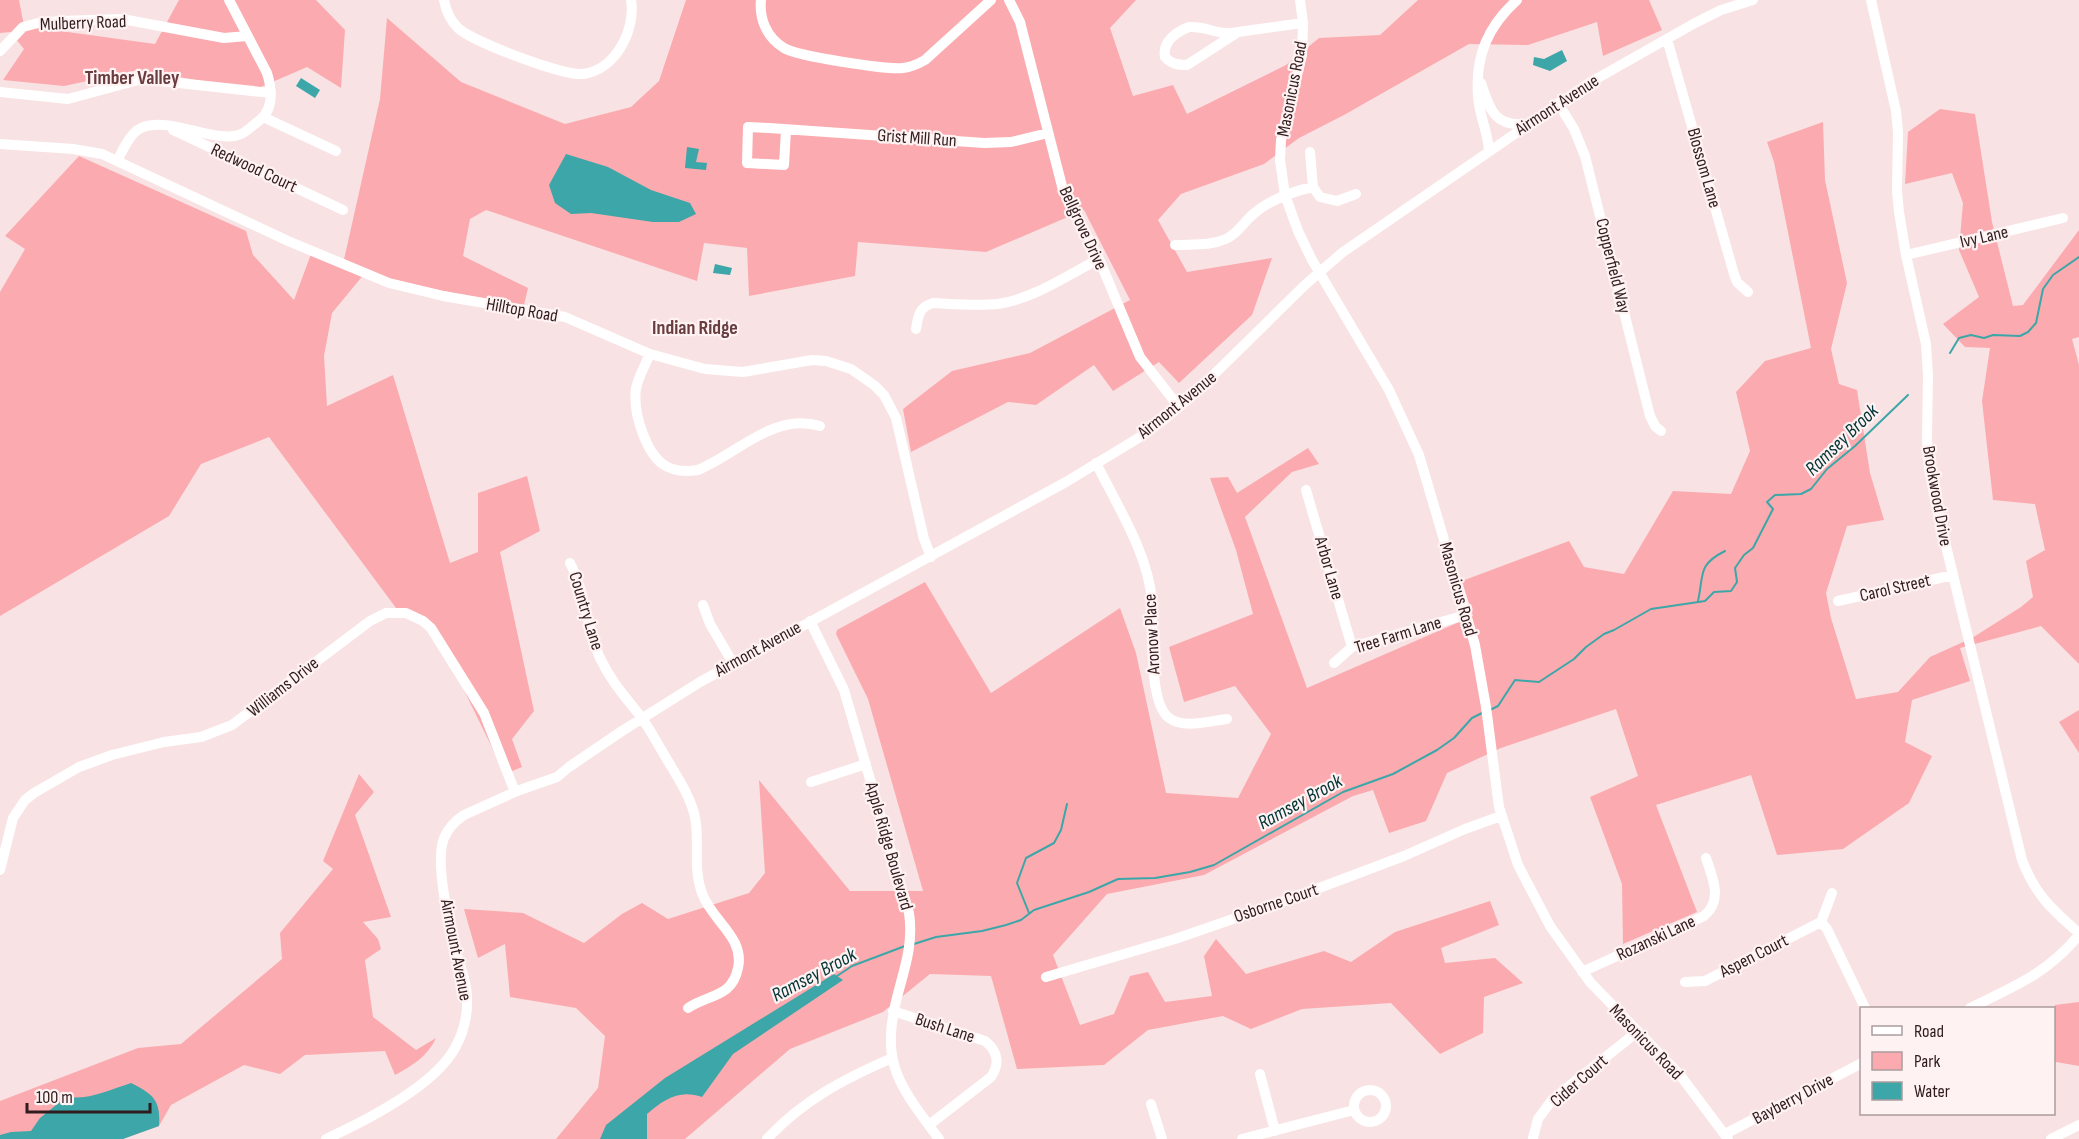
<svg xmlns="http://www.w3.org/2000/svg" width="2079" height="1139" viewBox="0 0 2079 1139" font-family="'Sofia Sans Condensed',sans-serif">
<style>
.green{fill:#fbabaf}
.water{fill:#3ca6a8}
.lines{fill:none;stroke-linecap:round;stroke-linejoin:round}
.stream{stroke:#3ca6a8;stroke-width:2}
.minor{stroke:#fff;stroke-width:10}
.labels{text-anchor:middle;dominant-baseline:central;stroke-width:4.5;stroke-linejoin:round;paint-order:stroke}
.street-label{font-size:18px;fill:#301c1d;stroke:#fef2f3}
.neighbourhood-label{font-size:20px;font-weight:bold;fill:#693c3f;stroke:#fef2f3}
.water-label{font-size:20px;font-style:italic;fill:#003435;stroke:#fef2f3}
</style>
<rect width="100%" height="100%" fill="#f9e2e3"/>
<path class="green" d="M0 0H19L24 26 155 44 179 0H316L345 30 341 88 307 67 254 90 138 70 64 86 3 80 24 49 10 32 0 33Z
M686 0H1136L1110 28 1133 96 1173 85 1187 114 1286 65 1319 38 1380 35 1418 0H1649L1662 30 1603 56 1597 22 1528 45 1469 44 1344 115 1299 138 1264 164 1181 194 1158 220 1187 272 1272 258 1252 315 1179 383 1159 362 1113 391 1094 365 1036 405 1008 402 911 452 903 409 952 371 1030 353 1130 300 1084 210 986 252 858 242 855 276 749 296 747 248 704 243 697 281 486 210 470 219 463 256 528 288 523 309 365 273 332 313 324 356 327 406 393 375 450 563 478 552V493L527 476 540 531 500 552 534 711 512 739 522 767 505 774 436 633 396 608 269 437 201 464 169 516 0 616V292L25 249 5 236 79 156 246 231 253 255 294 300 311 254 343 264 380 99 387 18 461 82 565 124 631 107 659 81Z
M1940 109 1975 114 1992 222 2013 306 2023 305 2079 230V337L2072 339 2079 365V664L2041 626 1960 648 1970 681 1912 700 1905 742 1932 756 1909 803 1843 849 1777 855 1751 775 1656 805 1697 912 1623 944 1622 884 1590 797 1638 776 1616 709 1501 748 1447 773 1426 821 1389 833 1373 790 1353 796 1204 875 1107 894 1053 955 1080 1025 1114 1014 1130 976 1148 972 1165 1002 1212 996 1204 956 1216 939 1246 974 1324 951 1351 962 1395 932 1490 901 1499 925 1441 948 1445 963 1495 958 1523 983 1484 997 1483 1033 1440 1054 1391 1003 1302 1009 1251 1029 1223 1016 1148 1030 1104 1065 1017 1069 991 976 930 974 883 1012 790 1049 685 1139H556L598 1088 605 1036 576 1008 510 997 505 944 478 958 464 909 523 913 584 943 622 914 642 903 668 919 749 893 765 873 759 780 850 891H923L868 699 836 634 837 630 925 582 991 693 1120 608 1136 653 1166 793 1238 798 1271 734 1235 686 1184 702 1169 647 1253 614 1236 550 1210 478 1228 477 1237 493 1308 448 1319 464 1292 472 1245 517 1307 688 1473 616 1462 581 1569 541 1584 567 1624 574 1673 491 1731 494 1750 451 1736 392 1765 361 1811 348 1774 162 1767 142 1823 122 1825 180 1847 283 1831 349 1839 384 1857 390 1870 473 1884 520 1847 526 1826 593 1831 618 1856 699 1898 692 1930 657 1972 638 2021 607 2033 597 2026 561 2045 550 2035 504 1993 500 1982 401 1990 348 1965 347 1943 324 1979 297 1959 250 1963 203 1952 173 1905 184 1908 132Z
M2079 710V753L2059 722Z
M359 774 374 792 355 815 391 917 363 922 378 939 381 949 365 960 373 1017 416 1050 436 1038C428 1056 412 1066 395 1075L385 1051 305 1055 280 1074 244 1065 171 1105 159 1126 122 1139H0V1101L138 1048 181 1044 282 959 280 933 333 869 323 861Z
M2079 1002V1066L2056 1062 2054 1064V1009L2055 1005Z"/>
<path class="water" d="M1562 50 1567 61 1550 71 1533 65 1534 57 1544 59Z
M301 78 320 90 315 98 296 86Z
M687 147 699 149 696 162 707 163 706 170 685 168Z
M566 154 608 167 651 190 690 203 696 214 679 222H653L591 213 571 214 555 203 549 185Z
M715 264 732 268 730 275 713 273Z
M834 974 843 980 733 1054 702 1097C680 1089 664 1099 647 1114V1139H600L606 1125 665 1078Z
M131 1083C153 1094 161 1100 159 1126L123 1139H0V1135L11 1132 31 1131 40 1118 66 1097C90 1100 109 1090 131 1083Z"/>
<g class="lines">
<path class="stream" d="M1950 353 1959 338 1971 335 1984 338 1993 335 2020 336 2028 332 2036 323 2043 289 2053 275 2079 257
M1698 601C1704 575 1697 565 1725 551
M1490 710 1498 706 1515 680 1539 682 1574 659 1586 647 1604 634 1614 630 1651 609 1705 601 1714 592 1731 591 1737 582 1735 568 1744 555 1753 548 1773 509 1767 502 1775 495 1801 494 1811 489 1827 469 1855 446 1908 395
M1029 913 1017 883 1026 858 1054 843 1061 830 1067 804
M914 944 936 937 982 931 1006 925 1021 920 1034 910 1089 892 1118 879 1155 878 1190 872 1214 865 1343 792 1393 774 1437 750 1454 738 1472 718 1482 713
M837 976 852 966 905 946"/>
<path class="minor" d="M444 0C446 11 450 20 458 28 473 42 563 76 583 74 616 70 636 29 631 0
M761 0C759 19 767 38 784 48 796 56 887 70 903 68 912 67 918 64 925 60L991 0
M1009 0 1020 22 1063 190 1099 259 1140 357 1179 407
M1300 0 1303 23 1302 55 1281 140 1280 160 1285 195 1298 231 1312 260 1389 390 1419 455 1475 645 1486 707 1499 807 1518 865 1550 926 1590 982 1680 1075 1728 1139
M1871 0 1896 111 1898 132 1897 191 1899 212 1906 255 1926 344 1928 375 1927 439 1929 469 1938 513 2022 860C2035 894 2051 909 2079 933
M1189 27C1209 26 1216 36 1238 32L1187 65C1178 65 1171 64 1165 57 1162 42 1176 32 1189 27Z
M1238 32 1303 23
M1667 39 1734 274 1737 282 1748 292
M0 51 23 27 38 23 61 21 122 19 224 38 247 36
M1481 83C1490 109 1494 127 1525 124
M0 92 68 99 142 79 271 93
M1558 103 1574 129 1585 156 1650 416 1655 426 1661 431
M263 117 336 151
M173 130 343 210
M786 130 784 165 747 163 748 127 769 128 984 143 1011 142 1048 133
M0 144 73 149 102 154 288 241 389 283 443 296 565 317 650 354 705 369 743 372 812 360 826 361 851 369 874 385 884 395 896 418 924 539 931 557
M1489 151C1488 132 1479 115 1478 96 1475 56 1488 26 1517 0
M1310 152 1313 187 1320 197 1337 201 1356 194
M117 161C123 150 130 133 141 128 169 115 217 145 241 134 248 131 254 124 260 120 274 108 272 89 267 73L229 0
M1175 245C1193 244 1210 246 1226 239 1237 234 1242 225 1250 217 1268 200 1290 192 1313 187
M1906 255 2063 218
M916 329C918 316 919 307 933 303 954 304 976 306 998 304 1033 299 1068 275 1099 259
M650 354C645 365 639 376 636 388 634 404 637 419 643 434 653 461 667 475 698 470 737 454 774 412 820 426
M1096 463C1117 505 1149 555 1152 602 1153 627 1148 703 1169 718 1184 729 1209 721 1227 719
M1306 490 1352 647
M570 563C586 593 586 627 600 658 612 683 625 696 641 717 650 729 657 743 665 756 674 772 685 787 691 804 703 833 691 864 702 893 711 920 745 937 738 968 732 998 708 994 688 1008
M1838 601 1953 575
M703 605 710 624 733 663
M810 621 844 690 909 913C913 939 907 961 900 986 879 1061 895 1080 939 1139
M1334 663 1352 647 1466 615
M811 782 866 764
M0 870 13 818 25 800 34 793 79 767 112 755 164 742 201 737 232 725 370 621 386 613H406L423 621 431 628 484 713 515 792
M1832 893 1821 922 1827 929 1865 1008
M1582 972 1704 916C1723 900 1713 879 1706 858
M1046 977 1175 939 1282 902 1404 856 1465 829 1501 816
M1685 982 1705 981 1821 922
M1970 1008C2013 987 2047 974 2079 935
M893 1011 985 1041C998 1051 1000 1064 991 1077L929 1125
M1260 1074 1275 1131
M1354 1106a16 16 0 1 1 32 0a16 16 0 1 1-32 0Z
M1151 1104 1162 1139
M1725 1134 1862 1063
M1533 1138 1538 1119 1552 1100 1637 1032
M326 1139C365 1121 434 1086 455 1048 464 1032 468 1013 467 995 466 981 461 969 457 955 450 928 434 864 444 838 448 828 455 821 464 815L517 791 557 777 569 767 622 731 700 682 1066 482 1140 437 1165 419 1193 395 1306 284 1343 252 1589 83 1695 23 1721 10 1753 0
M767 1139C803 1100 844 1079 892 1058
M1242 1139 1354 1110
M2051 1139 2079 1125"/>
</g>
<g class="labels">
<g class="street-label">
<text transform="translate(83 23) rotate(-2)">Mulberry Road</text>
<text transform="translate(1292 89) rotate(-79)">Masonicus Road</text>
<text transform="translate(1557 105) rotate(-33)">Airmont Avenue</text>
<text transform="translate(917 138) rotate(4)">Grist Mill Run</text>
<text transform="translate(254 168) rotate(25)">Redwood Court</text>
<text transform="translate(1704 168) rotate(74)">Blossom Lane</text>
<text transform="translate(1083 228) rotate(65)">Bellgrove Drive</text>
<text transform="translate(1984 237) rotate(-13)">Ivy Lane</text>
<text transform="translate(1613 266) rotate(76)">Copperfield Way</text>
<text transform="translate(522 310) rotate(10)">Hilltop Road</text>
<text transform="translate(1177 405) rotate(-39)">Airmont Avenue</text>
<text transform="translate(1937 496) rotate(80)">Brookwood Drive</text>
<text transform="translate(1329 568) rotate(74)">Arbor Lane</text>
<text transform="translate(1895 588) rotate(-13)">Carol Street</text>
<text transform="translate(1458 589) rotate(74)">Masonicus Road</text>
<text transform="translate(586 611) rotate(73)">Country Lane</text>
<text transform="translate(1152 634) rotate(-93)">Aronow Place</text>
<text transform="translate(1398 635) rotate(-17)">Tree Farm Lane</text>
<text transform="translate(758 649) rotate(-29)">Airmont Avenue</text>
<text transform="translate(283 687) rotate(-38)">Williams Drive</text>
<text transform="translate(889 846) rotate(74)">Apple Ridge Boulevard</text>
<text transform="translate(1276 903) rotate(-19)">Osborne Court</text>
<text transform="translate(1656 938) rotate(-25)">Rozanski Lane</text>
<text transform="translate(456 950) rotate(79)">Airmount Avenue</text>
<text transform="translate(1754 956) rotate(-27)">Aspen Court</text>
<text transform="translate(945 1028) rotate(18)">Bush Lane</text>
<text transform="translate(1646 1042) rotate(46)">Masonicus Road</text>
<text transform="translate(1579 1081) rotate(-41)">Cider Court</text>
<text transform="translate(1793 1099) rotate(-28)">Bayberry Drive</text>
</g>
<g class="neighbourhood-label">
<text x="132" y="78">Timber Valley</text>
<text x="695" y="328">Indian Ridge</text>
</g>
<g class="water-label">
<text transform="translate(1842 440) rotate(-44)">Ramsey Brook</text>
<text transform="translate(1300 802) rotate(-29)">Ramsey Brook</text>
<text transform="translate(814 975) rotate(-28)">Ramsey Brook</text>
</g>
</g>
<rect x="1860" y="1007" width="195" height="108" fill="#fef2f3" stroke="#ac9c9d" stroke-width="1.5"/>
<rect x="1872" y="1026" width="30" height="9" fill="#ffffff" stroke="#ac9c9d" stroke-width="1.5"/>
<text x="1914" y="1037" font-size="18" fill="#301c1d">Road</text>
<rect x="1872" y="1052" width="30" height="18" fill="#fbabaf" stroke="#ac9c9d" stroke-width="1.5"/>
<text x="1914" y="1067" font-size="18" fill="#301c1d">Park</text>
<rect x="1872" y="1082" width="30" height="18" fill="#3ca6a8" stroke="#ac9c9d" stroke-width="1.5"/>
<text x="1914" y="1097" font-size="18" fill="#301c1d">Water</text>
<path d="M27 1103v9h123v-9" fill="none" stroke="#301c1d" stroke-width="3"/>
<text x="36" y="1103" font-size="18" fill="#301c1d" stroke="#fef2f3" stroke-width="4.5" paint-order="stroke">100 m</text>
</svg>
